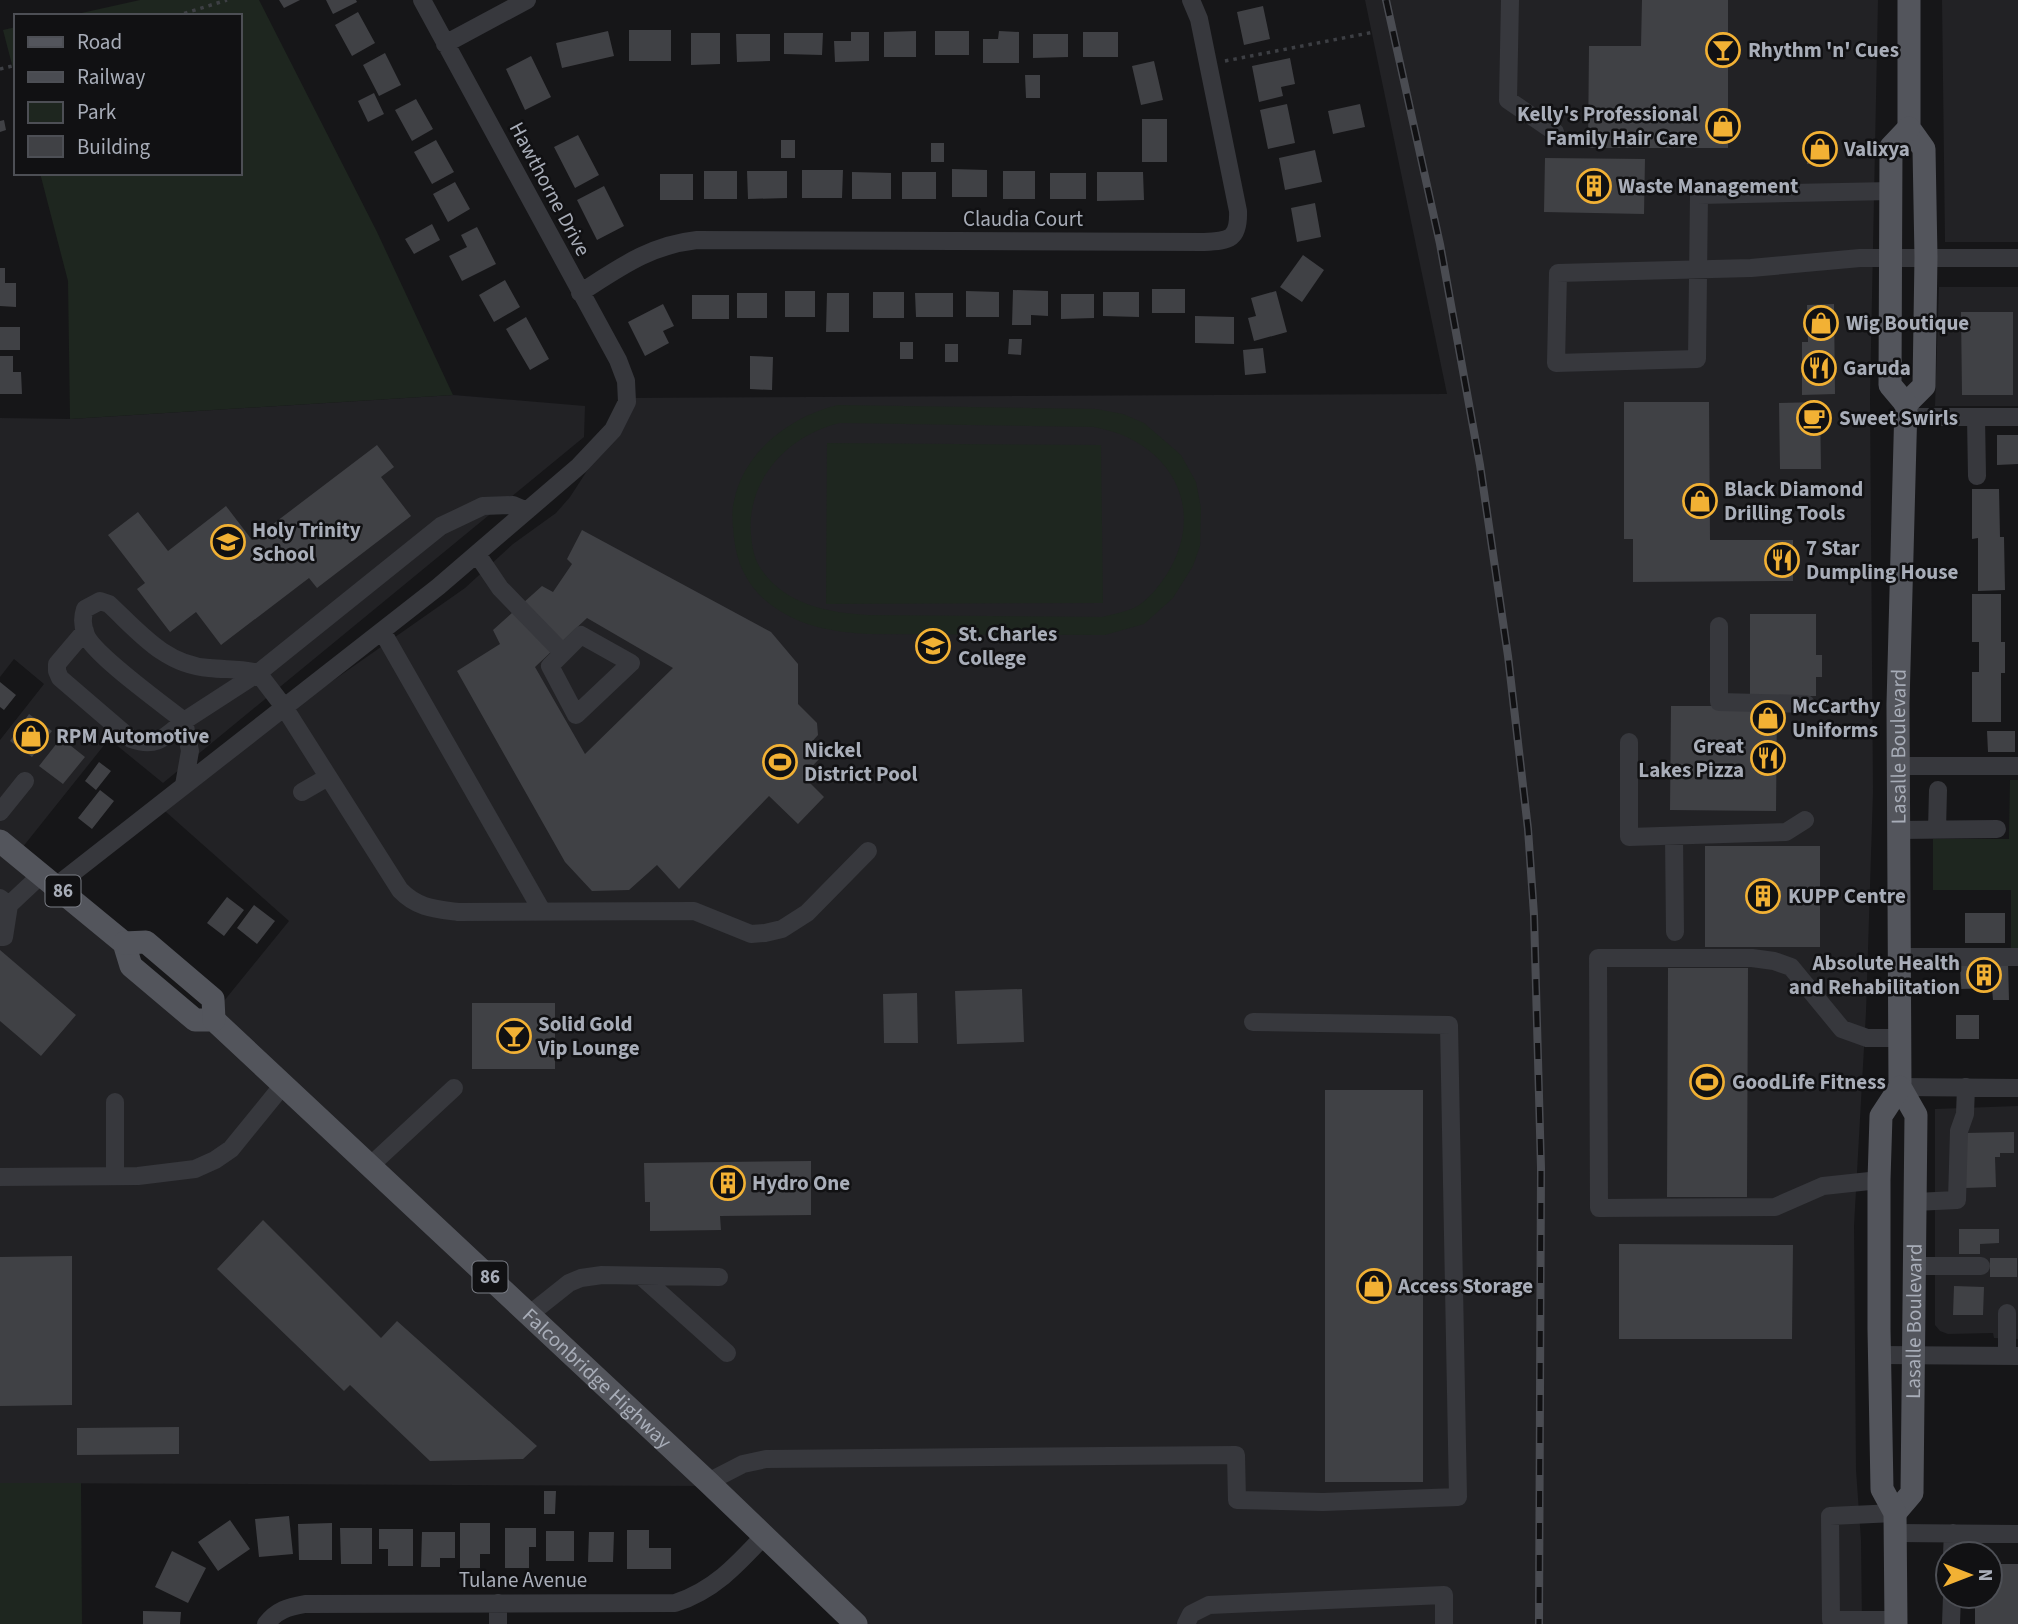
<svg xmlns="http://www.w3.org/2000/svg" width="2018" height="1624" viewBox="0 0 2018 1624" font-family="'Source Sans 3',sans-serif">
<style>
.built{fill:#222225}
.green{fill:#1e261f;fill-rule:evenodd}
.building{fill:#404145;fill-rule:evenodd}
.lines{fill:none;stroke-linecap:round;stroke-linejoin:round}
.path{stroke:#3d3f44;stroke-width:3.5;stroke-dasharray:3.5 5;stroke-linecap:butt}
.minor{stroke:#37383d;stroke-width:18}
.major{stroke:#53555c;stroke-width:23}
.rail-casing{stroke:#4a4c52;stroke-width:8}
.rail{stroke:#111113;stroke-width:5;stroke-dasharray:16;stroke-linecap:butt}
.labels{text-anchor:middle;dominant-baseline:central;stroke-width:5;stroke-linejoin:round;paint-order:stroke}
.shield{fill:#111113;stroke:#7b7e86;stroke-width:2}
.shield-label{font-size:19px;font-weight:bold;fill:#a8adb8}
.poi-label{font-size:21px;font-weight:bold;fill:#a8adb8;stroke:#111113;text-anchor:start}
.street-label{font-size:21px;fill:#a8adb8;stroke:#111113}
</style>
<rect width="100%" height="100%" fill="#161618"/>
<path class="built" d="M1365 0H1878L1870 397 1873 792 1866 1012 1854 1226 1856 1470 1861 1540 1862 1624H858L713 1486 0 1483V740L44 684 14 659 0 677V418L70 419 453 395 585 406 584 437 163 783 109 739 18 853 195 1021 215 1012 289 921 157 804 465 588 513 544 556 513 570 497 626 411V398L1447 394Z
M1942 0H2018V242H1945Z
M1939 287H2018V406H1935Z
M2018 1106V1339L1994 1338 1993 1333 1948 1334 1940 1331 1935 1325V1109Z"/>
<path class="green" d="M140 0H259L377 232 453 395 70 419 68 281 40 173H240V16H68Z
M16 27V80L3 30Z
M838 405 1096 409 1123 414 1144 423 1181 455 1196 482 1201 508 1200 546 1193 566 1173 598 1144 624 1105 635 867 634C837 632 807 628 780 611 753 595 737 569 734 538 733 527 731 512 734 501 744 451 791 416 838 405ZM840 423 1094 427C1168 440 1209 506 1167 574 1159 586 1147 602 1134 608 1124 612 1113 614 1102 617L868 615C827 613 782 604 759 566 754 557 752 546 751 535 746 480 788 435 840 423Z
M827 443 1101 445 1103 603 826 604Z
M2010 780H2018V949H2011V890H1933V839H2009Z
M0 1483H81L82 1624H0Z"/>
<path class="building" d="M279 0H300L284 8Z
M326 0H356L357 2 333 14Z
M1642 0H1728V148H1588L1589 46H1641Z
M1263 6 1270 39 1244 45 1237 12Z
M358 12 375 43 352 56 335 25Z
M629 30H671V61H629Z
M608 31 614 56 562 68 556 43Z
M916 31V57H884V32Z
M935 31H969V55H935Z
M999 31 1019 32V63H983V39H998Z
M851 32H869V61L835 62 834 41H851Z
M1083 32H1118V57H1083Z
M691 33H720V64L691 65Z
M784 33H823L822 55 784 54Z
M736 34H770V61L737 62Z
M1033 34H1068V57L1033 58Z
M385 53 401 85 379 96 363 65Z
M531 56 551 97 525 110 506 69Z
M1290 58 1295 84 1281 87 1283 96 1259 102 1252 66Z
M1154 61 1163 100 1141 105 1132 66Z
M1025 75H1040V98H1026Z
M374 93 384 114 368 122 358 101Z
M416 99 433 129 412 141 395 110Z
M1287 104 1295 143 1268 149 1260 110Z
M1360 104 1365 127 1333 134 1328 111Z
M1142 119H1167V162H1142Z
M4 120 6 130 0 132V121Z
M578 135 599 175 575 188 554 147Z
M1829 135V145H1833V154H1829V164H1807V136Z
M436 140 454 172 432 184 414 152Z
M781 140H795V158H781Z
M931 143H944V162H931Z
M1315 150 1322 182 1285 190 1279 158Z
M1545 158 1645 159 1644 214 1544 212Z
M952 169 987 170V197H952Z
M802 170H843L842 198H802Z
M704 171H737V199H704Z
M747 171H787V198L748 199Z
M1003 171H1035V199H1003Z
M852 172 891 173V199H852Z
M902 172H936V199H902Z
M1097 172H1143L1144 200 1097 201Z
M1050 173H1086V199H1050Z
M660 174H693V200H660Z
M455 182 470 209 448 222 433 194Z
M604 186 624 226 597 240 577 200Z
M1315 203 1321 237 1297 242 1291 208Z
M432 224 440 240 414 254 405 239Z
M477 227 496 264 462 281 449 256 467 247 461 235Z
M1303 255 1324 270 1302 302 1280 287Z
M0 268H5V283H16V307L0 306Z
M505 280 520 307 494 322 479 295Z
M1152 289H1185V313H1152Z
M1013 290 1048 291V316L1031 315V325H1012Z
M785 291H815V317H785Z
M966 291 999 292V317H966Z
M1276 291 1287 332 1254 341 1248 318 1256 316 1251 298Z
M873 292H904V318H873Z
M1103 292H1139V317L1103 316Z
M737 293H767V318H737Z
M827 293H849V332H826Z
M915 293H953V317H916Z
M1061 294H1094V318L1061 319Z
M692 295H729V319H692Z
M663 304 674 326 663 331 669 343 645 356 628 322Z
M1834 304 1835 394 1802 395V342H1808L1807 305Z
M1961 312H2013V395H1962Z
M1195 316 1234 317V344L1195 343Z
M526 317 549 359 530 370 506 329Z
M0 327H20V350H0Z
M1009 339H1022L1021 355 1008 354Z
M900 342H913V359H900Z
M945 344H958V362H945Z
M1263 348 1266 373 1245 375 1243 350Z
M0 356H13V372H21L22 394H0Z
M750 356 773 357 772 390 750 389Z
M1624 402H1709L1710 540H1793V581L1633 582V539H1624Z
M1820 402 1821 469H1780L1779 403Z
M1997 435H2018V464L1997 465Z
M377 445 394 467 381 477 411 516 317 588 309 578 221 645 196 612 170 632 137 589 145 583 108 535 138 512 168 551 226 506 252 540Z
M1972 489H1999L2000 537H2004L2005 590 1978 591V538L1972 539Z
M582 530 771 632 798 664V704L817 723 818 735 809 745 821 757 803 776 824 797 798 824 769 796 679 889 657 865 629 890 592 891 565 862 457 671 500 644 493 630 542 586 553 592 572 564 567 559ZM587 618 673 668 585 754 535 667Z
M1972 594H2001V642H2005V673H2001V722H1972V672H1979V642H1972Z
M1750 614H1816V655H1822V677H1816V696L1750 697Z
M0 682 16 695 4 710 0 707Z
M1671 706H1777L1776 811 1670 810Z
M29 714 52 731 32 757 10 741Z
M1987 731H2015V752H1988Z
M61 738 85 757 63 784 39 766Z
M99 762 111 771 96 790 85 781Z
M100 790 114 801 92 829 78 818Z
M1705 846H1820V947H1705Z
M227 897 244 910 224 936 207 923Z
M254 905 275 921 257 944 237 928Z
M1965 913H2005V943H1965Z
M0 950 76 1015 41 1056 0 1021Z
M1960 962H2008L2009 1000H1993L1992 988 1961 989Z
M1668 968H1748L1747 1197H1667Z
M1022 989 1024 1042 957 1044 955 991Z
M917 993 918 1043H884L883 994Z
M472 1003H555V1069H472Z
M1956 1015H1979V1039H1956Z
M1325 1090H1423V1482H1325Z
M2014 1132V1153H2000V1157H1995L1996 1187 1965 1188V1133Z
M811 1161V1215L720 1216 721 1230 650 1231V1202H645L644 1163Z
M263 1220 381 1338 397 1321 537 1446 523 1459 430 1461 350 1385 344 1391 217 1269Z
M1959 1229H1999V1243L1980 1244V1254H1959Z
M1619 1244 1793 1245 1792 1339H1619Z
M72 1256V1405L0 1406V1257Z
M1990 1258H2017V1277H1990Z
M1954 1286 1984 1287 1983 1315H1953Z
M179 1427V1454L77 1455V1428Z
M544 1491H556L555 1514H544Z
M289 1516 293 1554 259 1557 255 1519Z
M230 1520 250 1549 218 1571 198 1542Z
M332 1523V1560H299L298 1524Z
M460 1523H490V1554H480V1568H460Z
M340 1528H372V1564H341Z
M505 1528H536V1547H529V1568H505Z
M379 1529H413V1566H388V1549H379Z
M627 1530H649V1548H671V1569H627Z
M546 1531H574V1561H546Z
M422 1532H455V1558H440V1567H421Z
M589 1532H614L613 1562H588Z
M172 1551 206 1568 188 1603 155 1587Z
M1990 1564H2018V1624H1975V1596H1990Z
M143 1611 181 1612 180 1624H143Z"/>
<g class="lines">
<path class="path" d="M176 16 227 0
M1225 61 1374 32
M0 69 16 65"/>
<path class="minor" d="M1510 0 1508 100 1555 132
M445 44 527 0
M1891 191 1699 195 1697 359 1556 363 1558 273 1751 268 1860 258H2018
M580 293C619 268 650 245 697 240L1204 242C1230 241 1239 239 1238 211L1199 19 1191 0
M1905 417H2018
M1976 417 1977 476
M527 511 513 505 483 506 441 526 258 673 284 707 400 890C417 908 435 909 458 912L694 911 751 934 765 933 782 929 807 913 868 851
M477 554 500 588 563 653
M100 601 109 604C139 632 165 665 209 668 226 670 241 668 258 673L184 721C164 705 94 655 86 635 82 625 82 618 85 609Z
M1719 626V702L1806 704
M85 631 57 664V671L60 678 131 739C157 748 165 737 184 721L190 751 184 785
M382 631 542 911
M581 635 631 663 576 715 550 666Z
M1629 742V837L1786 832 1805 820
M1898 766H2018
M302 792 328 777
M0 812 25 781
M1898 830 1997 829
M1937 830 1938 790
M1674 836 1675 932
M56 886 438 587 579 466 613 430 627 402 626 381 618 360 422 0
M0 898 9 905 42 874
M0 937H4L9 905
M1898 957H2018
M1900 1087 2018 1088
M115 1102V1176
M371 1165 454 1088
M0 1177 138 1176 195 1169 215 1160 231 1149 283 1085
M1879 1180 1823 1186 1775 1207 1599 1208 1598 958H1752L1774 961 1791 967 1842 1029 1867 1038H1899
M1915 1202 1957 1200 1959 1131 1965 1114 1966 1087
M1914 1266H1981
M641 1276 727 1353
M530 1314 569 1283 581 1278 602 1275 719 1277
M1880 1355 2018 1356
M2007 1356V1313
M708 1482 743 1464 766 1459 1236 1455 1237 1500 1323 1502 1458 1497 1449 1025 1253 1022
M1895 1513 1830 1516 1831 1620H1896
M1896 1533 2018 1534
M1952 1554 1953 1533
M498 1603V1624
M266 1624C277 1610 288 1607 305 1604L675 1603C713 1591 737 1565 763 1537
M1186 1624 1191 1614 1209 1605 1444 1595V1624
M1951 1624 1952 1596"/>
<g class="major">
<path d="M1906 404 1924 386 1926 257 1924 149 1909 128V0"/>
<path id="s1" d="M0 841 124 943 131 966 195 1020H214L708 1482 856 1624"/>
<path d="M124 943 146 942 213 999 214 1020"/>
<path id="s2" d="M1895 1513 1912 1493 1916 1115 1900 1087 1898 704 1906 404 1890 385 1891 147 1909 128"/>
<path d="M1896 1624 1895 1513 1882 1489 1879 1329V1180L1881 1116 1900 1087"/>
</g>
<g class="rail-casing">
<path id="rail" d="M1386 0 1440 244 1480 465 1508 656 1528 829 1534 915 1541 1168 1539 1624"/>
</g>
<use href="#rail" class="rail"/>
</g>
<defs>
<g id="bar-ring" transform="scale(1.75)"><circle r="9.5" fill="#111113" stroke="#f2b134" stroke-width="1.5"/><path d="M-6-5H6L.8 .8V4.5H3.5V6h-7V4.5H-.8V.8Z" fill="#f2b134"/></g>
<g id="shop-ring" transform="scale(1.75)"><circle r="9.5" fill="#111113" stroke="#f2b134" stroke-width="1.5"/><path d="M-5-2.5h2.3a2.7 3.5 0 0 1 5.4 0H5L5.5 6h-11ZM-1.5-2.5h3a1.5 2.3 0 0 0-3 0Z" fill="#f2b134"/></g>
<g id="building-ring" transform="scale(1.75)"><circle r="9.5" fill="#111113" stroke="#f2b134" stroke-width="1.5"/><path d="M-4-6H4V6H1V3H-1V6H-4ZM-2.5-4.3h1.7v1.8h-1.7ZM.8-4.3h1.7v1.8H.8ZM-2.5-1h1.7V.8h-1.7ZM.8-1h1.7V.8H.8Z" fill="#f2b134"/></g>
<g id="restaurant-ring" transform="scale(1.75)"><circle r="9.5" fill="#111113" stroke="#f2b134" stroke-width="1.5"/><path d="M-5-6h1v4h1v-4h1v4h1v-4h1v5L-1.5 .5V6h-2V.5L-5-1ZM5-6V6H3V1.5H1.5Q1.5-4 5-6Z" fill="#f2b134"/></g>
<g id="cafe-ring" transform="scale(1.75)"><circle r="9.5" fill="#111113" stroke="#f2b134" stroke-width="1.5"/><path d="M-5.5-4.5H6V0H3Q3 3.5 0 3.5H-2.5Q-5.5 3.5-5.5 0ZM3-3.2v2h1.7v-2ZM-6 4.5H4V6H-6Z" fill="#f2b134"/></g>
<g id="school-ring" transform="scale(1.75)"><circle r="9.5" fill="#111113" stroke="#f2b134" stroke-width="1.5"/><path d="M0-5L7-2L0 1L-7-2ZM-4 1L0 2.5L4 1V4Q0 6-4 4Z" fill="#f2b134"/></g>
<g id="stadium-ring" transform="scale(1.75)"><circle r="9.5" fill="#111113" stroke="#f2b134" stroke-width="1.5"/><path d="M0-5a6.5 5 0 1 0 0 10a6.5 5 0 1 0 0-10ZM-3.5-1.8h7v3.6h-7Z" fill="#f2b134"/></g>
</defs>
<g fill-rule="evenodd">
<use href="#bar-ring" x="1723" y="50"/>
<use href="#shop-ring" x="1723" y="126"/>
<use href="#shop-ring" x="1820" y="149"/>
<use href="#building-ring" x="1594" y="186"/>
<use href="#shop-ring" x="1821" y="323"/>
<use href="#restaurant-ring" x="1819" y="368"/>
<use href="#cafe-ring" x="1814" y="418"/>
<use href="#shop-ring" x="1700" y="501"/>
<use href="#school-ring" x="228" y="542"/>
<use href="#restaurant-ring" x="1782" y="560"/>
<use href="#school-ring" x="933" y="646"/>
<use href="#shop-ring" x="1768" y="718"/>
<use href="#shop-ring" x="31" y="736"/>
<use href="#restaurant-ring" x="1768" y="758"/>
<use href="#stadium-ring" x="780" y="762"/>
<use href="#building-ring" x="1763" y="896"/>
<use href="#building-ring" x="1984" y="975"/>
<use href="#bar-ring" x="514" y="1036"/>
<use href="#stadium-ring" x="1707" y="1082"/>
<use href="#building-ring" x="728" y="1183"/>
<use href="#shop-ring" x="1374" y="1286"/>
</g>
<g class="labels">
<g class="shield">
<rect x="45.5" y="875.5" width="35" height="31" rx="5"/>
<rect x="472.5" y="1261.5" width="35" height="31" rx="5"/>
</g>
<g class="shield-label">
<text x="63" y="891">86</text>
<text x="490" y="1277">86</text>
</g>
<g class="poi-label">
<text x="1748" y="50">Rhythm 'n' Cues</text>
<text x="1698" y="114" text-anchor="end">Kelly's Professional<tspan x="1698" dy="24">Family Hair Care</tspan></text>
<text x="1844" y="149">Valixya</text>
<text x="1618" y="186">Waste Management</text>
<text x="1846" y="323">Wig Boutique</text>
<text x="1843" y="368">Garuda</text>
<text x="1839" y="418">Sweet Swirls</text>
<text x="1724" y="489">Black Diamond<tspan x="1724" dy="24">Drilling Tools</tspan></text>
<text x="252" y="530">Holy Trinity<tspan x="252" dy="24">School</tspan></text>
<text x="1806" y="548">7 Star<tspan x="1806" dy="24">Dumpling House</tspan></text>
<text x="958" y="634">St. Charles<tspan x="958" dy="24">College</tspan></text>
<text x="1792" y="706">McCarthy<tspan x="1792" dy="24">Uniforms</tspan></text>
<text x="56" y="736">RPM Automotive</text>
<text x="1744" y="746" text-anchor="end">Great<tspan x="1744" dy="24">Lakes Pizza</tspan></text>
<text x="804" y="750">Nickel<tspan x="804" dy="24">District Pool</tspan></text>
<text x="1788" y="896">KUPP Centre</text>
<text x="1960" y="963" text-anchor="end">Absolute Health<tspan x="1960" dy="24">and Rehabilitation</tspan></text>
<text x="538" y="1024">Solid Gold<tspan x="538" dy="24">Vip Lounge</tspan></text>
<text x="1732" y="1082">GoodLife Fitness</text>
<text x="752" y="1183">Hydro One</text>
<text x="1398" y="1286">Access Storage</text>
</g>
<g class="street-label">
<text transform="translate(550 189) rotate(62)">Hawthorne Drive</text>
<text x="1023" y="219">Claudia Court</text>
<text stroke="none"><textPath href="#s2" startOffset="777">Lasalle Boulevard</textPath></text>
<text stroke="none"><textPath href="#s2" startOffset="198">Lasalle Boulevard</textPath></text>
<text stroke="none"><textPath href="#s1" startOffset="812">Falconbridge Highway</textPath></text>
<text x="523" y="1580">Tulane Avenue</text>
</g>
</g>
<rect x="14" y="14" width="228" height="161" fill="#111113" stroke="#4d4f55" stroke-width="2"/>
<rect x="28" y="37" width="35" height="10" fill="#53555c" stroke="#4d4f55" stroke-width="2"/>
<text x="77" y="49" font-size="21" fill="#a8adb8">Road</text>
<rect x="28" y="72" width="35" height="10" fill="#4a4c52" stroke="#4d4f55" stroke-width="2"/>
<text x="77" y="84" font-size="21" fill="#a8adb8">Railway</text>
<rect x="28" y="102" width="35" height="21" fill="#1e261f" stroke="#4d4f55" stroke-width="2"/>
<text x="77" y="119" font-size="21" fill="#a8adb8">Park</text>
<rect x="28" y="136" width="35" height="21" fill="#404145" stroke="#4d4f55" stroke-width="2"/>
<text x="77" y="154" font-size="21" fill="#a8adb8">Building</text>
<g transform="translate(1969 1575) rotate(90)"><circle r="33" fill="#111113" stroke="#4d4f55" stroke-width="2"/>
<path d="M0-5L12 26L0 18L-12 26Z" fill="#f2b134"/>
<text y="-10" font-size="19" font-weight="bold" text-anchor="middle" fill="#a8adb8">N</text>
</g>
</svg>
